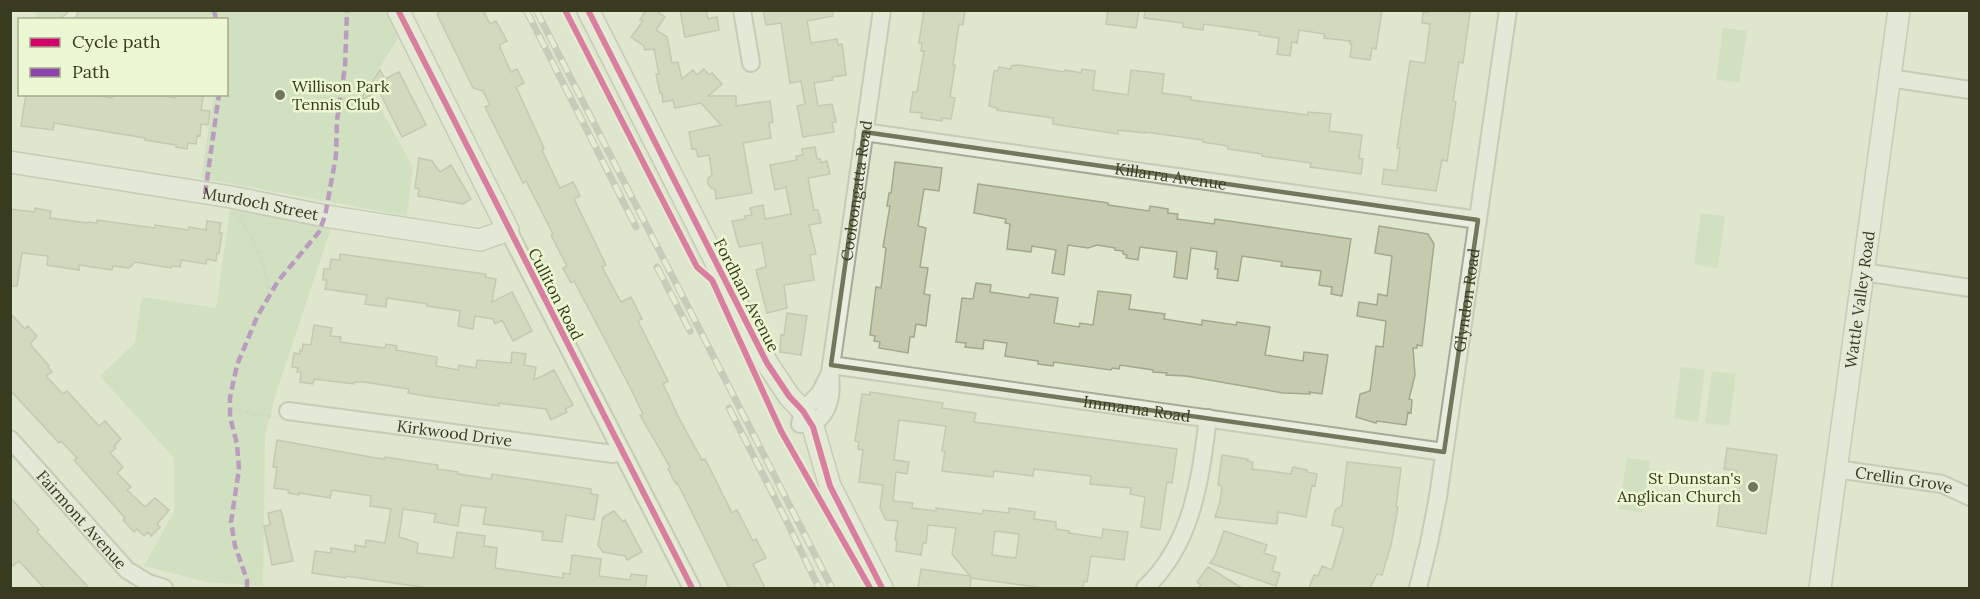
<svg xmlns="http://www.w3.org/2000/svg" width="1980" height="599" viewBox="0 0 1980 599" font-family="Lora,serif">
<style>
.green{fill:#bfd9af}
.building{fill:#c6caae;stroke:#a3a78d;stroke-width:1.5;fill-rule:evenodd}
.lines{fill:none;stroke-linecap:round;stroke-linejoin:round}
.service-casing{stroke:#a6ab97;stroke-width:11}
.minor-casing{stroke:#a6ab97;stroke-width:20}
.tertiary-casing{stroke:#a6ab97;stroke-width:24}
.path{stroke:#c3c7b7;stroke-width:3;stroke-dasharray:4.5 3;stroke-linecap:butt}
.service{stroke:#e9eee0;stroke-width:8}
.minor{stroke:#e9eee0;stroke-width:16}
.tertiary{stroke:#e9eee0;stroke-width:21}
.rail-casing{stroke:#a9ada0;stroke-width:7}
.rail{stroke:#ecf7d3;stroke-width:4.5;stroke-dasharray:14;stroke-linecap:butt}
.quiet{stroke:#8e44ad;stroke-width:4.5;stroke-dasharray:9 4.5;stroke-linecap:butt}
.cycleway-casing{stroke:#ecf7d3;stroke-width:10}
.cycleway{stroke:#d6006c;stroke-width:6}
.marked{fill:none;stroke:#72775c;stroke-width:4.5;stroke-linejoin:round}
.poi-dot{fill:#72775c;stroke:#ecf7d3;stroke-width:2}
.labels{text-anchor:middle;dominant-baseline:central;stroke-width:5;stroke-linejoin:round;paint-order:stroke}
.poi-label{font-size:16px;fill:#383b1e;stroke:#ecf7d3;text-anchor:start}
.street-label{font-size:16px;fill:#383b1e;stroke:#ecf7d3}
</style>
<rect width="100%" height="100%" fill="#dee6ce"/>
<path class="green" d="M37 10 415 11 368 86 413 167 407 216 201 178 214 95 226 94V20H36Z
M1723 28 1747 31 1739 83 1716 79Z
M231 203 332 225 276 393 265 435 263 586 207 582 144 566 174 512V458L100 376 135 343 142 297 216 308Z
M1701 213 1725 216 1718 268 1694 264Z
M1681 367 1705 370 1698 422 1674 418Z
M1712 371 1736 374 1729 426 1705 423Z
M1627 458 1650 461 1642 513 1619 509Z"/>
<path class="building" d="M443 10H483L490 24 496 21 507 41 499 45 511 72 517 69 524 83 516 87 544 148 542 150 560 188 573 182 580 196 574 199 606 265 602 267 621 302 631 297 642 319 638 321 668 381 663 384 680 420 702 460 705 459 732 513 737 510 753 541 756 539 766 558 753 564 765 588H729L681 490 677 483 676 484 668 469 670 467 640 415 643 414 631 389 574 281 571 283 563 268 567 266 551 235 553 234 526 181 523 183 485 107 490 105 483 91 473 88 437 14Z
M646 10H655L665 17 656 30 667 37 672 63 678 62 682 79 693 70 697 75 704 69 709 75 712 73 722 84 708 96H736V106L770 101 773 122 769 123 771 138 743 143 752 193 716 199 715 189 711 188 708 184V178L712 175 709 155 698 157 696 149H692L689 132 721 125 701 103 675 108 673 100 663 102 662 93H660L656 74H659L654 49 645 50 644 46 631 37 643 21 640 20Z
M680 10H706L708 19 717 17 719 30 685 37Z
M763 10H832L833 16 807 21 811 43 837 39 838 45 842 44 846 75 832 77 833 80 814 83 818 106 832 104 836 122H832L834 132 803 137 797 106 805 104 801 81 790 83 781 23 766 25Z
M924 10H965L963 25 959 24 953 65H955L950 97 955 98 951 119 942 118V121L921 118 922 113 910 112 913 92H917L924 51H921L922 43H919Z
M1108 10H1139L1136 28 1106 24Z
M1145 10H1382L1376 49 1372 48 1370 60 1350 57 1352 44H1350V41L1324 38 1325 34 1299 30 1297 43 1292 42 1290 56 1277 54 1279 38 1259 35 1260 32 1204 24 1203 30 1183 27V23L1144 18Z
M1429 10 1470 12 1463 63 1459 62 1453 101 1456 102 1447 161 1442 160 1436 191 1382 184 1384 169 1397 171 1400 148H1397L1410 61 1425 63 1430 24 1422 23 1423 12 1428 13Z
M1019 65 1065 72V70L1081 73 1082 69 1095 71 1093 90 1128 95 1131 70 1164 74 1162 93 1191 97V100L1308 115V112L1331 114 1329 131 1362 135 1359 158 1363 159 1361 174 1310 167 1311 163 1262 156V154L1228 149V146L1203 142V140L1145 132V133L1118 130V134L1053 124V118L997 110V108L989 106 994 71H998L999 67 1011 69V66Z
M380 70 385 79 399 72 426 125 402 137 379 91 360 100Z
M26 94H90L112 98V94H154L175 98V94H188L203 97 201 110 210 111 208 125 201 124 200 136 197 135 196 144 188 143 187 149 176 147V145L145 140V138L54 123 53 130 21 126Z
M815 147 817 159H820L821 163 827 161 830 174 808 178 814 210H818L821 223 809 225 816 254 810 255 814 280 784 285 787 308 767 313 756 270 766 267 762 243 739 247 732 221 745 219V216L752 215 750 208 763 205 765 219 791 214 786 187 775 190 770 165 797 160 796 156 803 155 802 149Z
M419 158 432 161 440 172 451 165 471 199 463 204 418 196 419 189 415 188Z
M895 162 942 168 939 191 924 189 918 226 926 228 920 267 928 268 924 294 930 295 926 326 916 324 914 337H910L908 353 879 348 880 342 874 341 875 336 870 335 876 287 881 288 886 248 883 247 890 206H887L889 193H891Z
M978 184 1108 203V205L1149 211 1150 206 1168 209V213L1178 214 1177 219 1214 224 1215 219 1351 239 1342 296 1331 294 1332 287 1319 285 1321 271 1281 266 1282 262 1242 256 1238 281 1217 278 1218 269H1215L1217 252 1191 248 1187 279 1174 277 1177 252 1140 247 1138 260 1126 258 1127 255 1123 254V251L1115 250V248L1097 245 1088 248 1068 245 1064 275 1052 273 1056 250 1032 246 1031 252 1007 249 1010 224 1005 223 1006 219 974 213Z
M35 208 51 211 50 218 88 223V222L97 223V220L155 228V225L188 230 189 227 206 230 207 221 221 223 219 233H222L219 253H217L216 261 207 259 206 264 181 260 180 267 172 266 171 268 135 262 129 268 113 266 112 270 79 265V270L47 265 48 256 22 253 17 286H10V209L35 212Z
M1379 226 1428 234 1434 244 1422 346 1417 345V348H1413L1415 375 1409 399 1412 400 1411 413 1408 412 1406 425 1377 421 1376 423 1356 417 1360 394 1370 391 1376 346 1383 347 1386 321 1357 316 1359 302 1377 305 1378 294 1387 296 1392 256 1375 253Z
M340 254 486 274 485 277 496 279 492 302 512 292 532 331 513 341 502 320 495 324 493 319 475 316 473 329 458 326 460 311 427 306V304L387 298 386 307 365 304 367 295 325 289 327 280H323L324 269H330L331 259 340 260Z
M976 283 991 285 990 292 1029 298 1030 294 1058 298 1054 323 1079 327 1080 323 1093 325 1098 291 1131 295 1129 309 1165 314 1164 319 1202 325V320L1236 325 1237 322 1270 327 1265 355 1303 361 1304 352 1328 355 1322 394 1309 392 1310 394 1283 393 1186 376 1166 375 1167 373 1153 372V370L1120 365 1119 369 1112 368 1111 370 1054 362 1053 366 1038 364V361L1005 356 1007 343 984 340 983 349 965 347 966 343 956 342 962 298 973 299Z
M10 313 25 329 28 326 37 336 30 344 49 366 48 367 52 372 46 376 63 394 67 391 99 426 105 421 121 439 114 446 116 448 110 453 123 467 117 473 131 487 127 490 145 507 155 498 169 510 157 524 160 527 151 536 148 532 144 536 137 529 134 532 123 520 125 518 74 460 77 458 61 441 59 443 10 390Z
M787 313 807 316 801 355 780 352 781 335H784Z
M314 325 332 328 330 336 341 337 340 342 378 347 385 348 386 344 397 346 396 350 437 357 436 366 458 370 459 365 476 368 477 360 511 363 512 352 526 354 524 365 536 367 534 380 554 370 573 405 565 409 567 412 551 420 546 409 499 403V406L425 396 408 393 409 389 364 382H354V384L314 379 313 384 300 382 301 372H297L298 368 292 367 294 353 300 354V350L302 351 303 344 311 345Z
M870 392 943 403 942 408 976 413 974 422 1177 449 1172 483 1167 482 1160 530 1141 527 1145 497 1130 494 1131 488 1090 484 1091 476 1034 469 1033 476 994 471 993 477 942 471 945 451H942L946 426 899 420 894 460 909 462 907 474 896 472 893 501 913 503 912 508 936 511V508L982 514 983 510 1009 513V508L1035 512 1034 519 1056 522V529L1069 531V533L1102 538 1103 529 1128 532 1124 560 1091 556 1087 582 1084 581 1083 588H1044L971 578 970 588H918L921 569 970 576 952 554 956 528 928 525 926 543H923L921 555 896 551 897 540H895L898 521 886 520 880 508 883 485 859 482 863 450 858 449 859 442 855 441 862 394 870 395ZM995 531 1019 534 1016 558 992 555Z
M277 440 376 458 385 459V457L438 465 437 469 458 472V474L491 479 492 474 591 489V494L598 495 594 520 566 515 562 542 542 540 543 532 483 524 486 508 461 505 458 526 434 522 436 514 403 509 399 537 418 543 417 553 453 558 457 532 485 536 484 546 497 548 495 568 563 578V573L570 574 572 555 601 559 599 576 630 580 631 574 647 576 645 588H428L346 576V578L312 573 315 551 331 553V548L355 552V545L365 547 366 540 385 543 391 509 370 506 371 496 332 490 330 498 299 493V495L288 493 289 490 274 488 277 467H273Z
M1727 448 1777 455 1766 534 1717 526 1720 502 1732 504 1737 471 1724 469Z
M1222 455 1248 459 1247 461 1253 462 1252 469 1291 474 1293 467 1307 470V472L1317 474 1315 486 1312 485 1306 517 1278 512 1277 524 1215 517 1220 502 1222 486 1218 485Z
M1347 462 1401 468 1396 507H1398L1391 545 1382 575 1377 574 1370 588H1309L1314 575 1318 576 1322 566 1332 570 1344 528 1332 525 1335 510 1342 506Z
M10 497 39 530 37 532 89 588H44L19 561 10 568Z
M281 510 293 561 272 565 264 526 270 525 268 513Z
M614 511 623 522 625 520 642 552 627 560 625 556 603 552 598 545 603 517Z
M1224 531 1267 545 1264 553 1276 557 1272 571 1280 573 1276 586 1210 563 1215 556Z
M1208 567 1242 588H1198L1201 585 1197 582Z"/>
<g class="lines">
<g class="service-casing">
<path id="service" d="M66 20 71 16 74 10"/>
</g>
<g class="minor-casing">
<g id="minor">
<path d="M742 10 751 63"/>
<path d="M1889 78 1970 90"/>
<path id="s1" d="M864 132 1478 220"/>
<path d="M508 230 692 588"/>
<path d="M1863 272 1970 288"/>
<path id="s2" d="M831 365 1444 452"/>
<path id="s3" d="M830 373C832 392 831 411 814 423L800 424 803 411 820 393 830 373 882 10"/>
<path id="s4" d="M288 411 613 454 621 452"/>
<path id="s5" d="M10 439 127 570 148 583 164 588"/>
<path id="s6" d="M1836 469 1942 484 1970 497"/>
<path d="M1145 588C1193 543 1200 480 1208 418"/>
<path id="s7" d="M1418 588 1429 543 1438 497 1508 10"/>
</g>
</g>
<g class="tertiary-casing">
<g id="tertiary">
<path d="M588 10 767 363 789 396 803 411 813 427 830 486 882 588"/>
<path id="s8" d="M10 162 231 197 325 216 480 240 508 230 398 10"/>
<path id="s9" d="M1820 588 1899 10"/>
</g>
</g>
<path class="path" d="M239 217C258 247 264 260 270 295
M230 408C240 410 267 418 275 416"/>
<use href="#service" class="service"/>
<use href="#minor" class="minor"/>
<use href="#tertiary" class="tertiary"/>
<g class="rail-casing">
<path id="rail" d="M526 10 636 227
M536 10 832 588
M657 267 690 331
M729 408 784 516 819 588"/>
</g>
<use href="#rail" class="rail"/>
<path class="quiet" d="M214 10 216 20
M205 194 219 94
M247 588V580L235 546 231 522 239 469 237 444 230 417V398L237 365 257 317 278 281 319 232 325 216 336 156 337 120 345 67 347 10"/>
<g class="cycleway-casing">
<path id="cycleway" d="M398 10 692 588
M565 10 697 267 712 280 781 431 870 588
M588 10 767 363 789 396 803 411 813 427 830 486 882 588"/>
</g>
<use href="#cycleway" class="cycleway"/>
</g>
<path d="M0 0H1980V599H0ZM864 132 1478 220 1444 452 831 365Z" fill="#dee6ce" fill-opacity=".55" fill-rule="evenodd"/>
<path class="marked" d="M864 132 1478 220 1444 452 831 365Z"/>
<g class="poi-dot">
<circle cx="280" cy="95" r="6"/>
<circle cx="1753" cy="487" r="6"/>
</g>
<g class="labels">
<g class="poi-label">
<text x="292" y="86">Willison Park<tspan x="292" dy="18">Tennis Club</tspan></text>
<text x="1741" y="478" text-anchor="end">St Dunstan's<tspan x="1741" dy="18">Anglican Church</tspan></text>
</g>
<g class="street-label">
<text stroke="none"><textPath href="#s1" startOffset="310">Killarra Avenue</textPath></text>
<text stroke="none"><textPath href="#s3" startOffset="314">Cooloongatta Road</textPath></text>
<text stroke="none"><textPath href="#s8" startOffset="254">Murdoch Street</textPath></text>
<text transform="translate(556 294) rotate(63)">Culliton Road</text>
<text transform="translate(747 295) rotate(63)">Fordham Avenue</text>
<text stroke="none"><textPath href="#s9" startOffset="291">Wattle Valley Road</textPath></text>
<text stroke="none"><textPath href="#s7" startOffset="292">Glyndon Road</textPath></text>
<text stroke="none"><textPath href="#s2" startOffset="309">Immarna Road</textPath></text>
<text stroke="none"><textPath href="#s4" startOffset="168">Kirkwood Drive</textPath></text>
<text stroke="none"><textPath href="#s6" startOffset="69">Crellin Grove</textPath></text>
<text stroke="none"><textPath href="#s5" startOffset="108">Fairmont Avenue</textPath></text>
</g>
</g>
<rect width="1980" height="599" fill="none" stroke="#383b1e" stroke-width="24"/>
<rect x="18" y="18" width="210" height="78" fill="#ecf7d3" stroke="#a4ac8b" stroke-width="1.5"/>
<rect x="30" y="38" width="30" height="9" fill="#d6006c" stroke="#a4ac8b" stroke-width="1.5"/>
<text x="72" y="48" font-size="18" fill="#383b1e">Cycle path</text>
<rect x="30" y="68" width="30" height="9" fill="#8e44ad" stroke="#a4ac8b" stroke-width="1.5"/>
<text x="72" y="78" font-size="18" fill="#383b1e">Path</text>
</svg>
